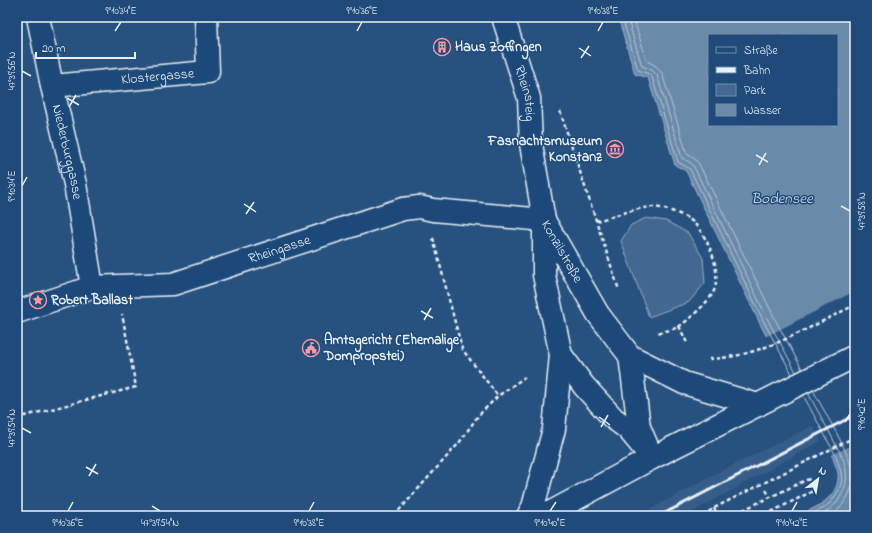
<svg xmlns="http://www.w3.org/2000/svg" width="872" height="533" viewBox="0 0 872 533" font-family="'Indie Flower',sans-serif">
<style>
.built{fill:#355d88}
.green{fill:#436891;stroke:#96acc4}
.water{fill:#6b8aaa;stroke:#9db3c9;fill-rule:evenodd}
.pier{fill:#27517f}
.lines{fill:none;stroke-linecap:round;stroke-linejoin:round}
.shore{stroke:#b6c8d9;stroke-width:1}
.minor-casing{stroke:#e8f1f8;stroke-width:25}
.major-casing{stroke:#e8f1f8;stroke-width:25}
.path{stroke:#e8f1f8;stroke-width:2.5;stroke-dasharray:4 3;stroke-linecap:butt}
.minor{stroke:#1f4a7a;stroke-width:22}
.major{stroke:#1f4a7a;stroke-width:22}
.rail{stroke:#e8f1f8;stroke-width:3}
.ticks{fill:none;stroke:#e8f1f8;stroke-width:1.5}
.labels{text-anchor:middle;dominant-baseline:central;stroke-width:3;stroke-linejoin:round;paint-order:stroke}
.poi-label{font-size:14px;font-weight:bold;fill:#e8f1f8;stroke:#1f4a7a;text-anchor:start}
.street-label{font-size:14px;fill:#e8f1f8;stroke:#1f4a7a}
.water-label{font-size:15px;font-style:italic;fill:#d5e2ec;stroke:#1f4a7a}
.neatline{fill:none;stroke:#e8f1f8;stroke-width:1.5}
.ticks-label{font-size:10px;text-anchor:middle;fill:#e8f1f8}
</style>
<rect width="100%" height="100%" fill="#27517f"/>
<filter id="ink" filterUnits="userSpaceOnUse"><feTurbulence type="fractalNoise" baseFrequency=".025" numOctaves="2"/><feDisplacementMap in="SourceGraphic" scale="8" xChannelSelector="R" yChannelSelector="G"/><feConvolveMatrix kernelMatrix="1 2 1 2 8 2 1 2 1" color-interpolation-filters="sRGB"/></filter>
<g filter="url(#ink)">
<path class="built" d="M816 424 823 440 685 516H638L715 474Z"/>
<path class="green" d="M646 218 666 221 688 233 703 258 705 283 689 302 649 317 621 241 631 225Z"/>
<path class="water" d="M618 17H855V516H798C816 507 840 498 838 473 837 468 834 463 833 458L762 328 686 171 675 165 648 78 635 74ZM709 35H837V125H709Z"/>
<path class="pier" d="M855 291V444L829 456 765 337Z"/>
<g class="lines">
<path class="shore" d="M622 17 638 70 649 74 652 77 678 162 690 169 766 326 792 374
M627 17 642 66 652 70 657 75 682 158 691 163 694 167 770 324 796 372
M633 17 647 61 656 66 662 73 687 154 695 159 699 164 776 321 802 369
M813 390C821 405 829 419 837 434 854 467 863 487 832 516
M808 393C816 408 824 422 832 437 837 448 845 459 846 471 849 490 836 508 819 516
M803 395 836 456 841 472 842 480 839 490 831 502 824 508 808 516"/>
<g class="minor-casing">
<g id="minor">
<path id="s1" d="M38 17 52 86 75 184 92 287"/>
<path id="s2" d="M52 86 208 72 206 17"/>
<path id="s3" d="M17 312 92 287 173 284 403 209 419 207 433 210 544 220"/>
<path d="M528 516 533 507 554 429 561 355"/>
<path d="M544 516 652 458 639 427 630 356"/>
</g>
</g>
<g class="major-casing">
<g id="major">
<path id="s4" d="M503 17 529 98 531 144 544 220V275L561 355 584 386 613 418 628 429 652 458 855 356"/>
<path id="s5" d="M545 222 598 314 630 356 684 383 758 405"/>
</g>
</g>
<path class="path" d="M560 111 619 290
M596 221C612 217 635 208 652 207 663 207 686 215 694 223 709 239 723 272 713 293 709 301 686 323 678 327 672 330 664 331 658 333
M433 238 462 349 498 396
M679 326 688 345
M709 359C762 357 809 327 855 305
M17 418 136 387 122 314
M766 490 770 497
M714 508 718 516
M394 516 459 443 478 416 498 396 525 377
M703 516 714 508 855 437
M730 516 806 480 811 479 815 482 816 487 813 491 763 516"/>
<use href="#minor" class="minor"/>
<use href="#major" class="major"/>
<path class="rail" d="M659 516 855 415"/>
</g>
</g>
<path class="ticks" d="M115 31 121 22M357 31 362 22M598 31 603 22M579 48 591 56M581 58 589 46M22 71 31 76M67 98 79 105M69 107 76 95M756 155 768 162M759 165 766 153M22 186 27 177M244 204 256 212M841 206 850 211M246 214 254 202M421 311 433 318M424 320 431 308M599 417 610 425M845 422 850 414M601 427 608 415M22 428 31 433M86 467 98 474M89 476 96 464M152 506 160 511M68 511 73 502M309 511 314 502M550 511 556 502M792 511 797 502"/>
<defs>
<g id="building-ring" transform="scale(0.9)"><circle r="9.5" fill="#1f4a7a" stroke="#ff9aa2" stroke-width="1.5"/><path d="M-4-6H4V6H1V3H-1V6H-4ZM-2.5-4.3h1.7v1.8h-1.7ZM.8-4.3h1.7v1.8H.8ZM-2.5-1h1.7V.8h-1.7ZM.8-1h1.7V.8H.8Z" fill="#ff9aa2"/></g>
<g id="museum-ring" transform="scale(0.9)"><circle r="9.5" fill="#1f4a7a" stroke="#ff9aa2" stroke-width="1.5"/><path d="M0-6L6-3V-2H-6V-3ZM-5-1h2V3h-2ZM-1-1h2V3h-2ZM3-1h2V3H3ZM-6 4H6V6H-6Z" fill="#ff9aa2"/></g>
<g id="sight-ring" transform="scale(0.9)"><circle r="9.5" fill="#1f4a7a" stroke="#ff9aa2" stroke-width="1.5"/><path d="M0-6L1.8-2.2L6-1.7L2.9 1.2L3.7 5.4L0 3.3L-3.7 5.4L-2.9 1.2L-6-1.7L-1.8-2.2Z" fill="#ff9aa2"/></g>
<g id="civic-ring" transform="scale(0.9)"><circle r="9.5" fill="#1f4a7a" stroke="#ff9aa2" stroke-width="1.5"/><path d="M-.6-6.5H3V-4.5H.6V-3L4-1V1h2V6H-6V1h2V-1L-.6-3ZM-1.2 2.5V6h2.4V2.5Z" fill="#ff9aa2"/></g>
</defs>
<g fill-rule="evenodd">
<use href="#building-ring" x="442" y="47"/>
<use href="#museum-ring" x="615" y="149"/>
<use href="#sight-ring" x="38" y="300"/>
<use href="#civic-ring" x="311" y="348"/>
</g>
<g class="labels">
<g class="poi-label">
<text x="455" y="47">Haus Zoffingen</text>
<text x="602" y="141" text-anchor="end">Fasnachtsmuseum<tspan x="602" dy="16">Konstanz</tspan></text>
<text x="51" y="300">Robert Ballast</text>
<text x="324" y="340">Amtsgericht (Ehemalige<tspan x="324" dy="16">Dompropstei)</tspan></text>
</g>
<g class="street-label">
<text stroke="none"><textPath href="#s2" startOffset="106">Klostergasse</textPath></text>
<text stroke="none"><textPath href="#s4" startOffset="80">Rheinsteig</textPath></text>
<text stroke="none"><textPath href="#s1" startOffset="138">Niederburggasse</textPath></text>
<text stroke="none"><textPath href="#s3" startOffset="272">Rheingasse</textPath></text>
<text stroke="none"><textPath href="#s5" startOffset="34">Konzilstraße</textPath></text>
</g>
<g class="water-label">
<text x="782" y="199">Bodensee</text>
</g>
</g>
<rect width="872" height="533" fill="none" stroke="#1f4a7a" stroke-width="44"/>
<rect x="708" y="34" width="130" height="92" fill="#1f4a7a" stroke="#6f8dac"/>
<rect x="716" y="47" width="20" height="6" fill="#1f4a7a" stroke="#6f8dac"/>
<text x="744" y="54" font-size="12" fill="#e8f1f8">Straße</text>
<rect x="716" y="67" width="20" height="6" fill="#e8f1f8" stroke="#6f8dac"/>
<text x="744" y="74" font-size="12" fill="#e8f1f8">Bahn</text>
<rect x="716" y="84" width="20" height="12" fill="#436891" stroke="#6f8dac"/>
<text x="744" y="94" font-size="12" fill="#e8f1f8">Park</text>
<rect x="716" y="104" width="20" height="12" fill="#6b8aaa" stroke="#6f8dac"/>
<text x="744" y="114" font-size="12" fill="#e8f1f8">Wasser</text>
<g transform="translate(818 479) rotate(31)" stroke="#1f4a7a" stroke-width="3" paint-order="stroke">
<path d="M0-3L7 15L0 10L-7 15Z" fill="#e8f1f8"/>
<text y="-6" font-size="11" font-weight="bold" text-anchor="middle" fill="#e8f1f8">N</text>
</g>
<path d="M36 52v6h99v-6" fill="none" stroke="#e8f1f8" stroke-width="2"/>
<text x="42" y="52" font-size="12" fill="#e8f1f8" stroke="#1f4a7a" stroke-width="3" paint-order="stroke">20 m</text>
<rect x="22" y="22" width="828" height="489" class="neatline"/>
<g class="ticks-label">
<text x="121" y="14">9°10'34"E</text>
<text x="362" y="14">9°10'36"E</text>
<text x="603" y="14">9°10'38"E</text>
<text transform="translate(11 71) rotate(-90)" y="4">47°39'56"N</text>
<text transform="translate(11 186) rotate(-90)" y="4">9°10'34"E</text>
<text transform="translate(861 211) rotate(-90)" y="4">47°39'58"N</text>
<text transform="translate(861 414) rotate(-90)" y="4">9°10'42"E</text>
<text transform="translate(11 428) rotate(-90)" y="4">47°39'54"N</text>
<text x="68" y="526">9°10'36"E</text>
<text x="160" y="526">47°39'54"N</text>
<text x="309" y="526">9°10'38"E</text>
<text x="550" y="526">9°10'40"E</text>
<text x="792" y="526">9°10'42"E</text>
</g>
</svg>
